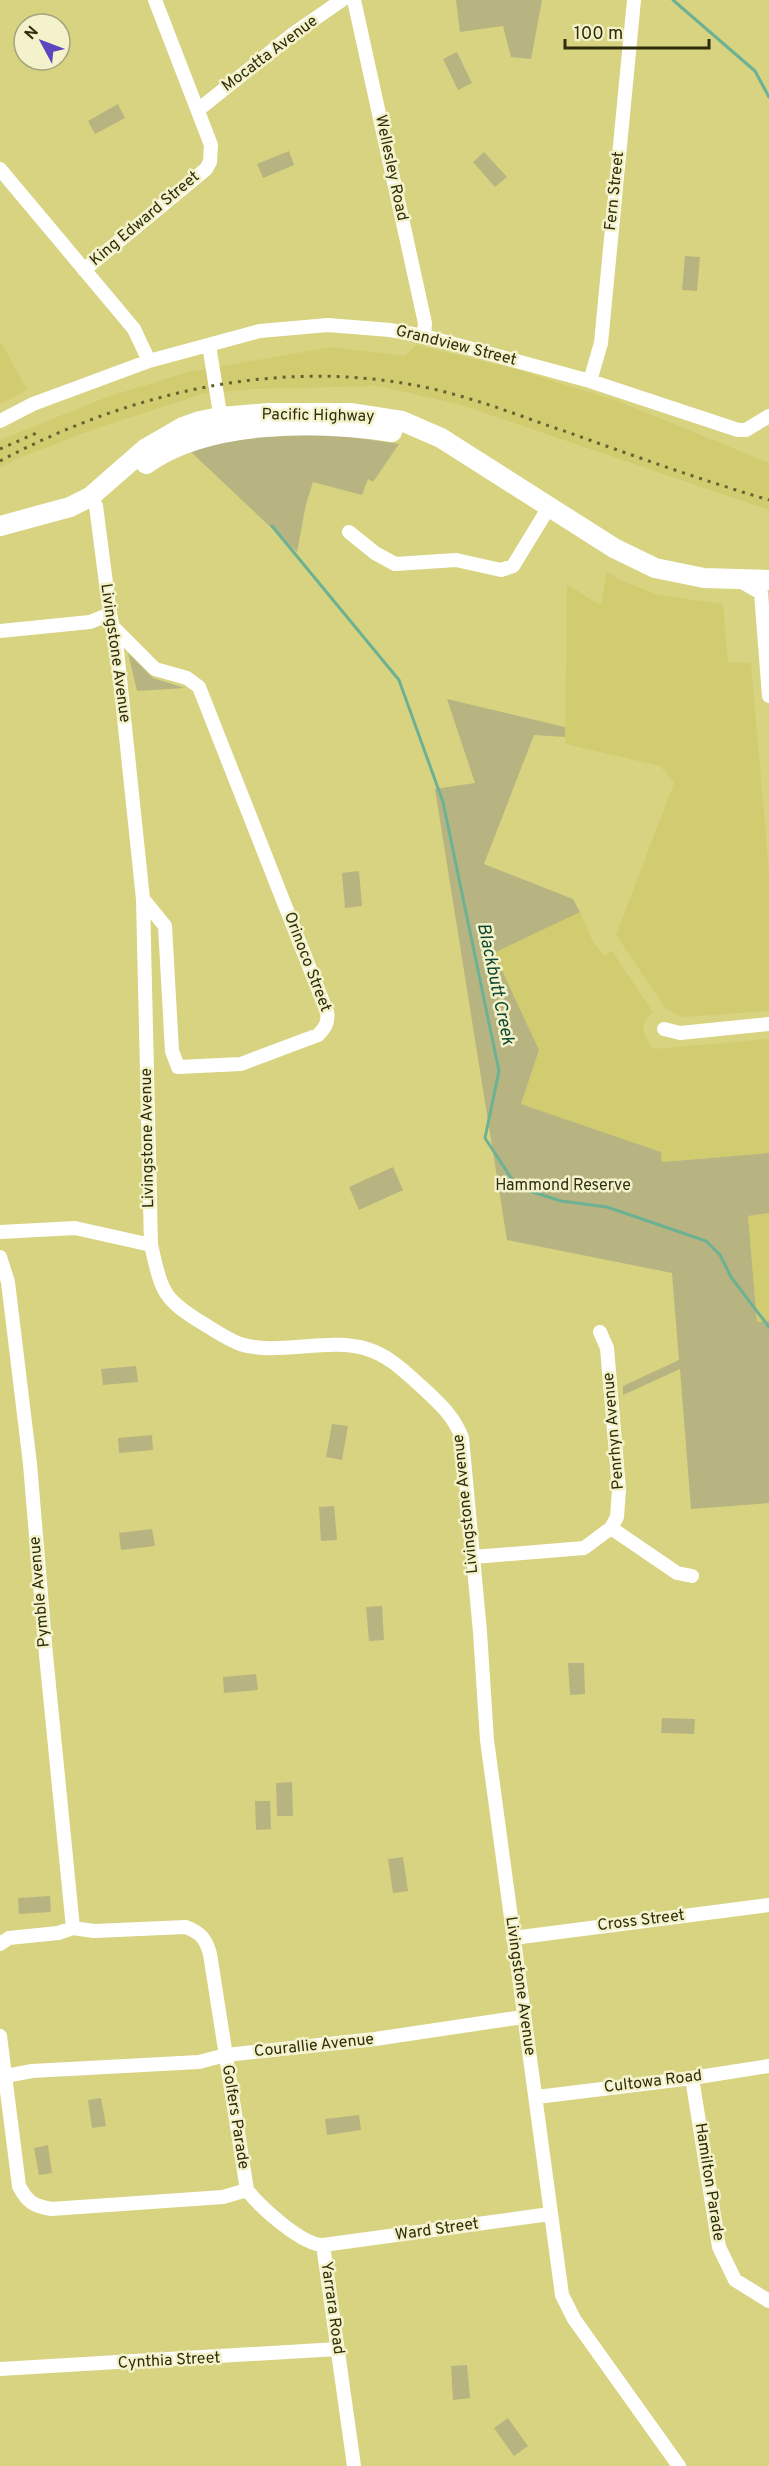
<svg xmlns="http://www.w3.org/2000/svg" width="769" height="2466" viewBox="0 0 769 2466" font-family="Overpass,sans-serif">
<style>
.built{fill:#d2cc71}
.green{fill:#b7b481}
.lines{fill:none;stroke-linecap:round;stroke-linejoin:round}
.stream{stroke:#6db194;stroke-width:3}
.minor{stroke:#fff;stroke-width:14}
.highway{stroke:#fff;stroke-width:20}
.rail{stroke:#656330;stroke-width:3;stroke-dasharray:3 6;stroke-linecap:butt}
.labels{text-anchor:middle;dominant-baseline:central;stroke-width:5;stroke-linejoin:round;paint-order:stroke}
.street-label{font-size:16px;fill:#2f2d09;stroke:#f3f2ca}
.park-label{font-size:16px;fill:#302f12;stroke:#f3f2ca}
.water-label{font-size:18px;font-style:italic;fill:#0d4733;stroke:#f3f2ca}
</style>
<rect width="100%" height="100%" fill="#d7d381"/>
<path class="built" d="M1 342 27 390 0 404V343Z
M416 345 514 369 618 401 769 463V510L461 405 378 386 252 389 203 394 100 427 16 459 0 468V440L107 397 188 372 332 347 405 356Z
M607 571 620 580 658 595 723 604 728 662 751 663 769 872V1011L685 1017 678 1015 666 1009 616 935 674 783 660 766 565 744 567 584 601 606Z
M580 912 593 942 604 956 612 951 653 1012 646 1019 643 1028 646 1038 653 1049 769 1039V1153L662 1162 661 1152 521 1104 539 1050 494 953Z
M769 1213V1321L757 1322 748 1216Z"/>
<path class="green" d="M456 0H542L531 59 511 57 503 26 460 32Z
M457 52 472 83 458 90 443 59Z
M118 104 125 118 95 134 88 121Z
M289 151 294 165 263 178 257 164Z
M484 152 507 177 495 187 473 162Z
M685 256 700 257 697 291 682 290Z
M337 435 399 444 373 482 368 479 362 495 313 482 306 504 297 552 191 452C238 434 288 436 337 435Z
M128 653 153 678 185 688 137 691Z
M447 699 565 727V737L534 735 484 864 573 899 580 912 494 953 539 1050 521 1104 661 1152 662 1162 769 1153V1213L748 1216 757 1322 769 1321V1503L691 1509 680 1369 623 1395V1386L679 1360 672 1273 507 1240 435 789 475 783Z
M359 871 362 906 345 908 342 873Z
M393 1167 403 1190 359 1210 349 1187Z
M136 1366 138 1382 103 1385 101 1369Z
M332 1424 348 1426 342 1460 326 1457Z
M152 1435 153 1450 119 1453 118 1438Z
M334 1506 337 1540 321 1541 319 1507Z
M152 1529 155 1546 121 1550 119 1533Z
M382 1606 384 1640 369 1641 366 1607Z
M568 1663H584L585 1694 570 1695Z
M256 1674 258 1690 224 1693 223 1677Z
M662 1718 695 1719 694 1734 661 1733Z
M292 1782 293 1816H277L276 1783Z
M255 1801H270L271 1829 256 1830Z
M403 1857 408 1891 393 1893 388 1859Z
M50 1896 51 1912 19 1914 18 1898Z
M101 2098 106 2126 92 2128 88 2100Z
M359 2115 361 2130 327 2135 325 2119Z
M48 2145 52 2173 39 2175 34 2148Z
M467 2365 470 2398 453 2400 451 2366Z
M508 2418 528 2446 514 2456 494 2428Z"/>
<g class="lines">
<path class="stream" d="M673 0 755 71 769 97
M272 526 399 680 443 802 499 1071 485 1138 517 1187 561 1201 607 1207 706 1241 720 1255 731 1277 769 1327"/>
<path class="minor" d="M354 0 425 323 424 336
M198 110 293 34 342 0
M0 169 134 329 149 361
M84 270 206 169 210 162 211 145 155 0
M209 345 222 426
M590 381 601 343 634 0
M0 421 33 404 149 361 260 331 328 325 390 330 424 336 590 381 738 430H746L769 416
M90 497 96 506 110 614 116 641 143 899 151 1245C162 1291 161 1298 204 1324 215 1331 227 1339 240 1344 277 1356 329 1337 367 1349 390 1356 406 1373 423 1388 439 1403 454 1416 462 1438L480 1632 487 1740 562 2295 574 2319 679 2466
M349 532 375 553 395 564 456 560 501 570 513 566 549 507
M740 581 761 593 769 696
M113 627 155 669 187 678 199 687 327 1012C329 1022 325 1028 318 1035L241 1064 178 1067 172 1051 165 926 143 899
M0 631 90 622 110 614
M664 1029 680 1033 769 1024
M0 1232 75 1228 151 1245
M0 1257 8 1282 30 1464 46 1655 73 1928
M611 1528 677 1573 692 1576
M473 1557 584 1548 611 1528 617 1517 619 1489 607 1348 600 1332
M513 1938 769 1905
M0 1944 9 1938 58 1933 73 1928 94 1931 186 1927C201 1933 206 1939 210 1954L247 2190C260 2207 302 2245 323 2245L550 2214
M0 2036 19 2186C27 2202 34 2206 51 2209L223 2197 247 2190
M0 2077 32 2071 199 2062 226 2055 375 2039 523 2017
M692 2078 719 2247 735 2280 769 2301
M537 2097 692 2078 769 2066
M323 2245 354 2466
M0 2369 338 2349"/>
<path class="highway" d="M146 464C209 419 318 421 392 432
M0 526 70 507 90 497 145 449 183 427 200 421 220 417 269 413H350L402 421 441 438 614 548 655 568 704 578 769 580"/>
<path class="rail" d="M0 449 41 431
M0 461C139 387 305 351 460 396 496 406 531 420 567 432 634 456 701 480 769 500"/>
</g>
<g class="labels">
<g class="street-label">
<text transform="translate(270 54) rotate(-37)">Mocatta Avenue</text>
<text transform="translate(391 168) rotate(78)">Wellesley Road</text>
<text transform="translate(615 191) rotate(-84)">Fern Street</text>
<text transform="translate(145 219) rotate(-40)">King Edward Street</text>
<text transform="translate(456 346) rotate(14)">Grandview Street</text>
<text transform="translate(318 416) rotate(1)">Pacific Highway</text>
<text transform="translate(115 653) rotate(82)">Livingstone Avenue</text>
<text transform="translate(307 962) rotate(69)">Orinoco Street</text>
<text transform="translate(148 1138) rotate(-91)">Livingstone Avenue</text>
<text transform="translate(614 1431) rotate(-95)">Penrhyn Avenue</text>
<text transform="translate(466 1504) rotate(-96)">Livingstone Avenue</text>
<text transform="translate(40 1592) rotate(-95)">Pymble Avenue</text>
<text transform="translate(641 1921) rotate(-7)">Cross Street</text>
<text transform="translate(520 1986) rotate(82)">Livingstone Avenue</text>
<text transform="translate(314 2046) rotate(-6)">Courallie Avenue</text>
<text transform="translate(653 2082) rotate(-7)">Cultowa Road</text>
<text transform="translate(235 2117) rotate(81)">Golfers Parade</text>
<text transform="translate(709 2182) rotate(81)">Hamilton Parade</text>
<text transform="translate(437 2230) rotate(-8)">Ward Street</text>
<text transform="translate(332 2308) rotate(82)">Yarrara Road</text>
<text transform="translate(169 2361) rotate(-3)">Cynthia Street</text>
</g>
<g class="park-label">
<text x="563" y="1186">Hammond Reserve</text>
</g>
<g class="water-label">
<text transform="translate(495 984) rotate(78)">Blackbutt Creek</text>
</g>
</g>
<g transform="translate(42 42) rotate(311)"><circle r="28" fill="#f3f2ca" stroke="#a5a37d" stroke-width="1.5"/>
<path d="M0-4.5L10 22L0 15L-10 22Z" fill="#5b46be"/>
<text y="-9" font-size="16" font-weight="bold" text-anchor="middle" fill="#2f2d09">N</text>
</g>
<path d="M565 39v9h144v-9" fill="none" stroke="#2f2d09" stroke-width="3"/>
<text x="574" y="39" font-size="18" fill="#2f2d09" stroke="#f3f2ca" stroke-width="4.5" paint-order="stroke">100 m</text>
</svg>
